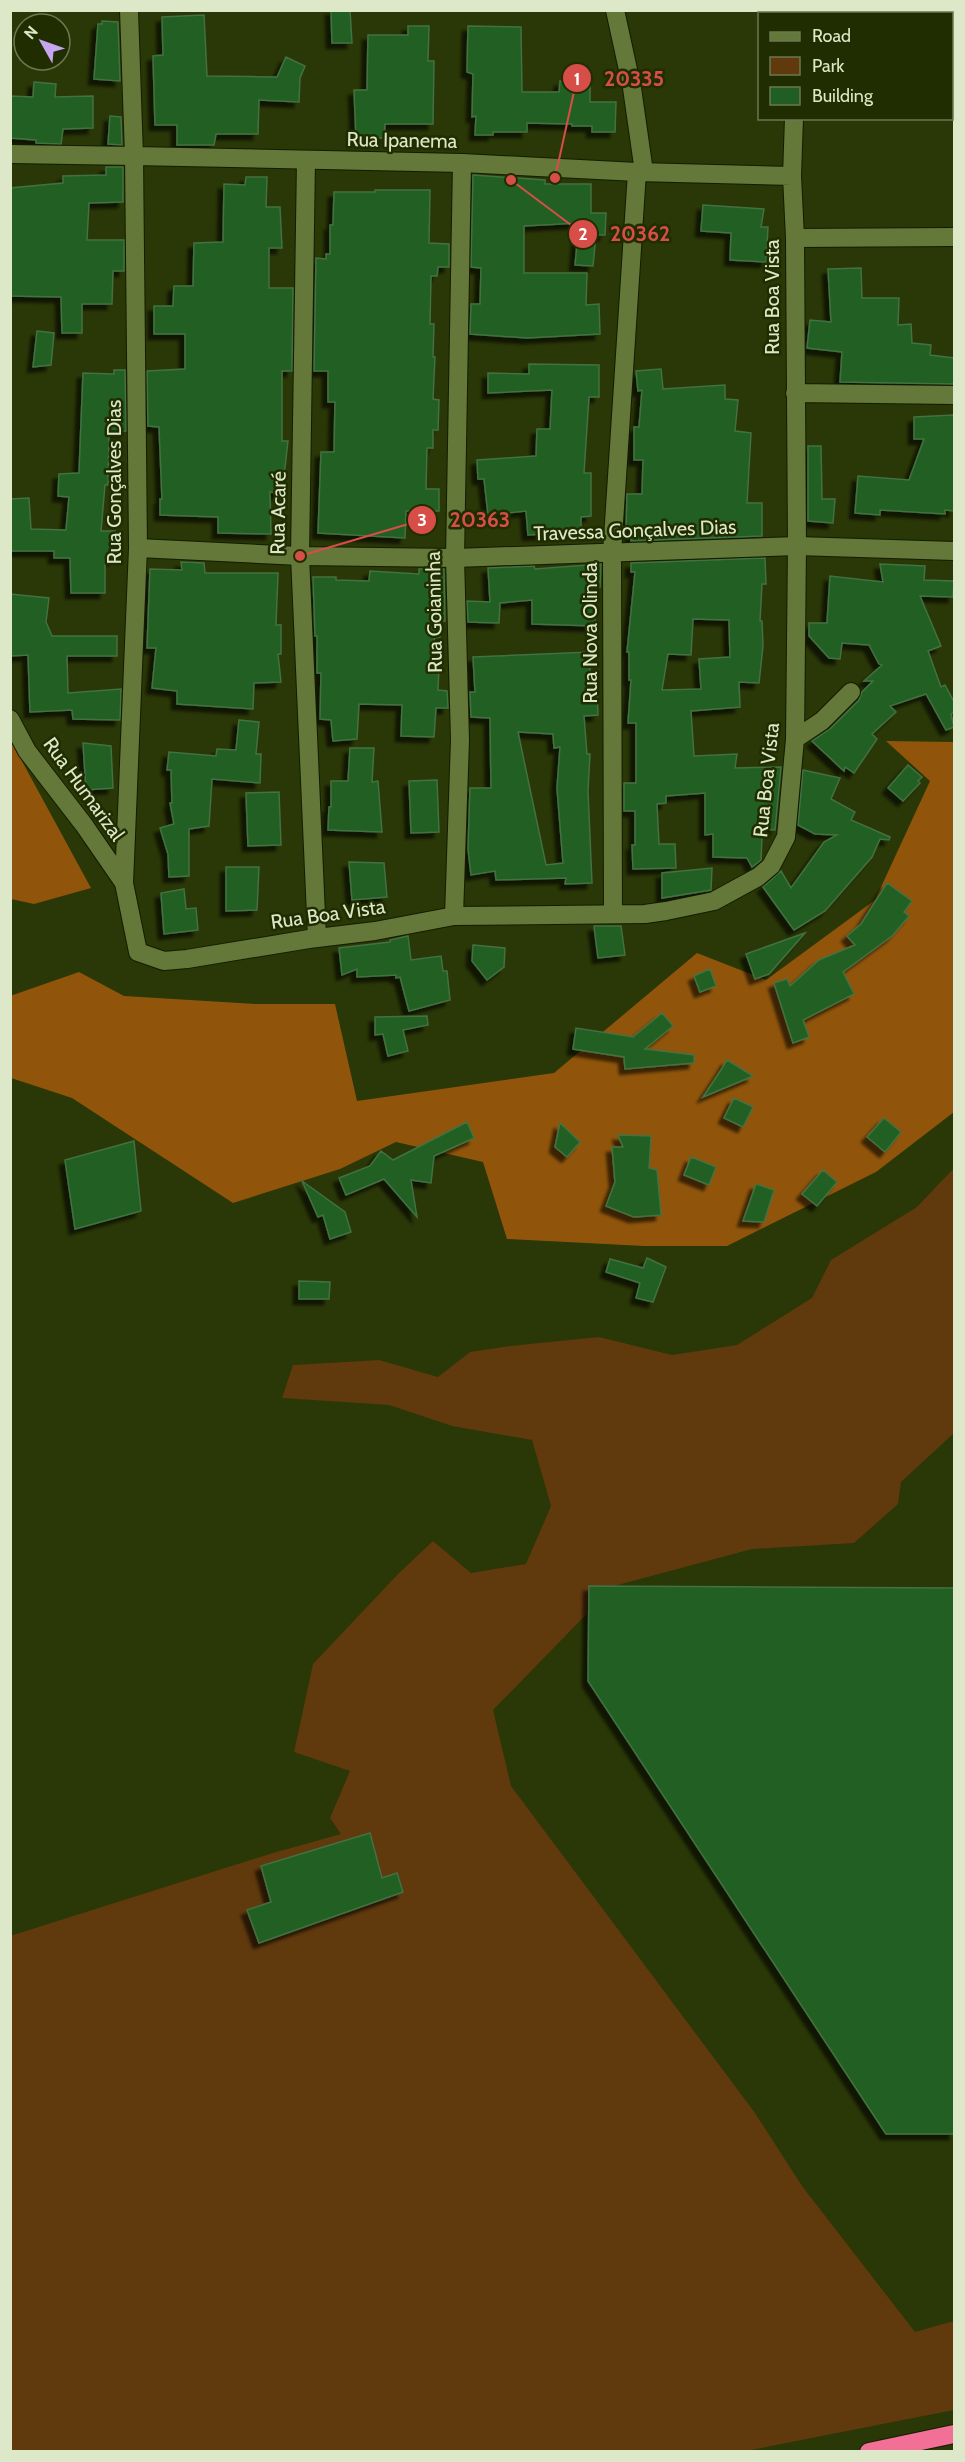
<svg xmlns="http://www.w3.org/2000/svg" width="965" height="2462" viewBox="0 0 965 2462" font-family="Cabin,sans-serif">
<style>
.green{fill:#60390d}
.forest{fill:#90550b}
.building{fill:#215e23;stroke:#437142;stroke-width:1.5;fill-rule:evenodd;filter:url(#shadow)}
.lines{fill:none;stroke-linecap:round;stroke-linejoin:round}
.street-casing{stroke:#141d00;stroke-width:20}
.secondary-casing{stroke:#141d00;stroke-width:20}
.highway-casing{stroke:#141d00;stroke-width:20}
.street{stroke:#64783a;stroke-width:18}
.secondary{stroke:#64783a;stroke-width:18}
.highway{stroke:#f27096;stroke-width:18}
.labels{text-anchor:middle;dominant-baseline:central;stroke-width:5;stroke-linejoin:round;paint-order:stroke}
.street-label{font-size:20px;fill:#dce8c7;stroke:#202d00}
.leader{fill:none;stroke:#d74e48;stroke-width:2}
.callout-dot{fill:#d74e48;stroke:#202d00;stroke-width:2}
.mark-label{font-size:18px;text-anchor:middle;font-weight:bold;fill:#fff}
.callout-label{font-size:21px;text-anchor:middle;font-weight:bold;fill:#d74e48;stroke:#202d00;stroke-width:5;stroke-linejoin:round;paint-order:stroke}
</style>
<defs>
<filter id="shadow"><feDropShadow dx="-5.5" dy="5.5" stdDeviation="1.5" flood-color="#0009"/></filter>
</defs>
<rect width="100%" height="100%" fill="#2a3706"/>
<path class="green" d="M954 1168V1433L901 1482 898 1504 854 1543 752 1549 614 1586 493 1710 511 1786 755 2113 802 2186 915 2332 954 2321V2410L741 2452 11 2451 10 1936 273 1853 341 1834 330 1818 350 1771 294 1752 313 1664 398 1574 433 1541 471 1573 526 1564 551 1506 532 1440 452 1426 389 1405 282 1398 293 1365 379 1360 438 1377 470 1352 510 1346 599 1337 672 1355 737 1345 812 1298 831 1260 917 1207Z"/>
<path class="forest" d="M11 741 91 888 34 904 11 899Z
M886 741 954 742V1112L876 1172 727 1246H644L507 1239 483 1162 396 1142 340 1169 233 1203 72 1098 11 1078 10 996 79 972 124 996 257 1004H335L357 1101 554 1073 697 953 766 980 875 900 930 781Z"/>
<path class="building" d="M331 10H350L352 43H332Z
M204 15 207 76 277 77 286 57 305 66 300 78 299 102 259 100 258 134H216L214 145H177V125H155L153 56 163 55 162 17Z
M102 21 118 22 120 81 94 79 98 24H102Z
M408 26H429L428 61H434L433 124H385L384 138H356L354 90H367L368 35H408Z
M468 26 521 27 522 92H559L560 81 590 82V102H616L615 132H592V126H572V124L527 123V132H493V135H475L476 116 472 117 473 74 467 72Z
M34 82 56 84 55 97 93 96V128L63 129 61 144 36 143V140L10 138V96L33 97Z
M110 116 121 117 122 145 108 144Z
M106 167H123V202L89 203 87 240H124V271H113L112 304H82V333H62L61 297 10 296V188L63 183V176L106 175Z
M473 175 545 180V184H591V213H606L605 235H596L593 266 575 265 579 223 524 226V273H587L586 305 599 304 600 334 527 338 470 334 471 304H480L481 268 471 267Z
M246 177H267L266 207H280L282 248H269V288H293L292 371H282V441H288L282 494 270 492 271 534 218 533V517L160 515V499H162L159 427 148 426 147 371 185 369V334H154V306H173L174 286H193L194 243 223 242 224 184 245 185Z
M375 190H430L429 243 449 244V267H438L437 276H431L430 324H434L433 357H435L433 399 439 400 438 430H433V448H427L426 489H439V511H406L405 538 318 533 321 452H334L335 402H328V371H314L316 258 326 259V254H330V225H333L334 192H375Z
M703 205 764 209 761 227H768L766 262 730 260 731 233 701 231Z
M861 268 862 298H899L898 325 911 324 912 343 931 345 930 355 954 358V384L840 382 842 352 807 348 810 320 831 322 828 269Z
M37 331 54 333 51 365 33 367Z
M529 364 599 365V397H589L584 473H591V516L581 517V532L528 535 526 511 488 515 484 479H478L477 460 536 456 537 429H550L552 390 488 393V373L529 374Z
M661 369 663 389 725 385V399L738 400 735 431 751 433 747 503H762V536L631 541V529H626L627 494H642L643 460H634V427H639L642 390 638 391 636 371Z
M114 370H125L126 431 109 432 108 485H105L101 531H115L114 560 105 559V593H71L70 558H54V551H10V499L29 498 31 529 66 530 69 497 58 496 59 474 79 473 83 373 114 374Z
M954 415V511L945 510V514L880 510V515L855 513 858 476 909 480 924 439H914V417Z
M808 446H821L822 499H835L833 523 808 521Z
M765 558 766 584H762L760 621H762L763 646 759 683 739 682 740 707 691 711 694 756 737 754 735 768 781 767 775 830 757 829 762 837 761 860 752 867 747 858 713 857V834L705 835V793L666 796V803L657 804 659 844H675L676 868 633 869 632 845H635V811H624V783H636V723H628L631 680H629V652H627L635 572H631V563ZM693 619 729 620 730 657 699 659 701 689 662 690 668 654 691 655Z
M181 562 204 563 205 573H278L276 625H281V654H278L281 682 254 683 253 709 177 704V691L152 688 156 648H147L150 569 182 570Z
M601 564 600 587H596L595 626 532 624V600L500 603 499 623 468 622 467 601 490 602 488 568 534 566 535 569Z
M880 564 925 566 924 580 954 581 953 597 920 596 941 646 928 651 941 687 945 685 954 702V712L951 714 954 727 946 730 926 694 890 706 896 712 872 734 877 739 854 773 845 767 844 771 812 741 830 729 859 700 862 692 873 681H864L882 665 879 664 869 645 842 643 840 659 829 658 809 636V623H827L830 576 883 582Z
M419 569H444L445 621H440V637L434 638 439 667 438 690 447 691 448 708H436L434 737 401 736 402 705 359 704 357 739 333 741 331 720 320 719 321 673H317V636H315L313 577H336V580L369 581 370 571 419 574Z
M10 594 49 598 46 622 52 636H117V656H67L68 693 121 689 120 720 73 719 72 710 30 712 28 655 10 656Z
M591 652 589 688H597L598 715 584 716 587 754H590L588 791 592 883 565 884 566 878 496 880 495 871 471 875 468 849 470 788H491L490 718 471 717 470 692H475L473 657ZM518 732 553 734 554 748 560 747 557 788 563 863 546 865Z
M239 720 259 722 256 754H261L260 783 212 779 209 826 189 829V876L169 877 168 854 160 828 174 824 170 803H172L171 770H167L169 752 216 756 217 749 236 750Z
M83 743 111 746 113 788 86 790Z
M350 748H374L372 782 378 781 382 832 328 830 329 807H331V781H348Z
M908 765 922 777 918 781 920 783 903 801 888 788Z
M803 770 840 778 831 799 855 812 851 820 890 837 889 840 880 839 872 857 825 911 794 930 763 887 781 871 791 888 824 842 837 835 815 834 798 825Z
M437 780 439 832 411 833 409 781Z
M279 792 281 845 248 846 246 793Z
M349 862 384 863 387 897 352 900Z
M226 867H259L257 910 226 911Z
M712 868 711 890 662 898V873Z
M887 883 912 901 904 912 909 916 892 936 843 972 854 994 803 1020 809 1037 793 1043 774 983 787 979 790 986 819 960 855 945 847 936 861 924Z
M184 889 186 909 196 908 198 930 164 934 161 893Z
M594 926H621L625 955 598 958Z
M805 933 769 974 755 979 746 954Z
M408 936 411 960 441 956 443 971H447L450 1000 409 1011 400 977 396 978V975L357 977V969L342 975 339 948 390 942V940Z
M473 945 505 948 504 967 487 980 472 961Z
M710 969 716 986 700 992 694 976Z
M662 1013 673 1026 645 1049 694 1055V1063L625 1069 624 1057 573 1049 576 1028 633 1037Z
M427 1016 428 1025 403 1030 408 1051 388 1056 383 1034 375 1035V1017Z
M727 1060 753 1076 703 1097 721 1070Z
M734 1098 753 1107 743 1127 724 1118Z
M884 1118 901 1132 885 1152 867 1137Z
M467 1122 474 1138 434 1156 431 1183 411 1180 417 1217 384 1179 346 1195 339 1178 370 1166 381 1151 393 1160Z
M560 1123 580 1142 567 1157 555 1147Z
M618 1135 651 1136 649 1168 657 1170 661 1215 634 1217 606 1206 615 1182 612 1147H623Z
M134 1141 141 1211 75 1229 65 1160Z
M691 1157 716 1167 709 1185 684 1175Z
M823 1170 837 1182 817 1206 802 1194Z
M302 1181 345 1212 351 1232 330 1239 323 1215 318 1217Z
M756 1184 774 1190 764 1222 743 1221Z
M647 1258 666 1267 653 1302 636 1298 640 1283 606 1272 610 1259 643 1268Z
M299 1281 330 1282 329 1299H299Z
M589 1586 954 1588V2134H886L588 1681Z
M370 1833 382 1878 397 1873 403 1892 259 1943 247 1910 271 1902 261 1866Z"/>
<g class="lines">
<g class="street-casing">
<path id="street" d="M615 10 632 88 644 172
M795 10V14
M952 86H954
M10 154 134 156
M306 160 300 556 317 938
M792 176 794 118
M795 393 954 395
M138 548 124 883 138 952 164 961 187 959 309 939 375 931 454 916 645 914 666 911 714 901 758 877 771 866 786 837 795 739 797 546 795 238
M10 719 27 751 84 825 124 883
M795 739 822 721 851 692
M613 914 612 553 637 172
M454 916 460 740 455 558 462 163"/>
</g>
<g class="secondary-casing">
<path id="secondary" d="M129 10 134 156 138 548 300 556 455 558 797 546 954 551
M134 156 462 163 637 172 792 176 795 238 954 237"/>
</g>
<g class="highway-casing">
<path id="highway" d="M869 2452 954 2434"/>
</g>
<use href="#street" class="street"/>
<use href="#secondary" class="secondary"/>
<use href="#highway" class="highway"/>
</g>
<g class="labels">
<g class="street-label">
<text transform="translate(402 140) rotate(1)">Rua Ipanema</text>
<text transform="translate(772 297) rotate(-90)">Rua Boa Vista</text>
<text transform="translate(114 482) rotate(-90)">Rua Gonçalves Dias</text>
<text transform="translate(278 513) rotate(-89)">Rua Acaré</text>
<text transform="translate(635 530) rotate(-2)">Travessa Gonçalves Dias</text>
<text transform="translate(434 612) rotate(-91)">Rua Goianinha</text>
<text transform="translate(590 633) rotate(-90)">Rua Nova Olinda</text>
<text transform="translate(766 780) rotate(-84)">Rua Boa Vista</text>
<text transform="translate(84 789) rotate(54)">Rua Humarizal</text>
<text transform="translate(328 914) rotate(-8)">Rua Boa Vista</text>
</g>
</g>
<path class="leader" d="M555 178L577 78M511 180L583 234M300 556L422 520"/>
<g class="callout-dot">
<circle cx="555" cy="178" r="6"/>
<circle cx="511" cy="180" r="6"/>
<circle cx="300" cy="556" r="6"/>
<circle cx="577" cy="78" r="15"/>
<circle cx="583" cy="234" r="15"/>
<circle cx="422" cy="520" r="15"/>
</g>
<g class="mark-label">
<text x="577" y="85">1</text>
<text x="583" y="240">2</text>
<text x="422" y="526">3</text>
</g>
<g class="callout-label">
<text x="634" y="86">20335</text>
<text x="640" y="241">20362</text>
<text x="480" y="527">20363</text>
</g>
<rect width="965" height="2462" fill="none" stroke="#dce8c7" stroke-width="24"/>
<rect x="758" y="12" width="195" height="108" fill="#202d00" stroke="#6b7850" stroke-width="1.5"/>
<rect x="770" y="32" width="30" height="9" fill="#64783a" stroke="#6b7850" stroke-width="1.5"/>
<text x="812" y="42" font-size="18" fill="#dce8c7">Road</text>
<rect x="770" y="57" width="30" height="18" fill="#60390d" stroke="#6b7850" stroke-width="1.5"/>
<text x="812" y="72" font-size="18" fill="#dce8c7">Park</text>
<rect x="770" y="87" width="30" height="18" fill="#215e23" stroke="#6b7850" stroke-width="1.5"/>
<text x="812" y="102" font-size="18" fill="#dce8c7">Building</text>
<g transform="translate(42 42) rotate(310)"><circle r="28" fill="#202d00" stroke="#6b7850" stroke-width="1.5"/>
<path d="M0-4.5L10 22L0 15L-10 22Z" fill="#c6a6f0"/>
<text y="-9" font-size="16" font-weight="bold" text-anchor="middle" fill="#dce8c7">N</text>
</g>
</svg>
